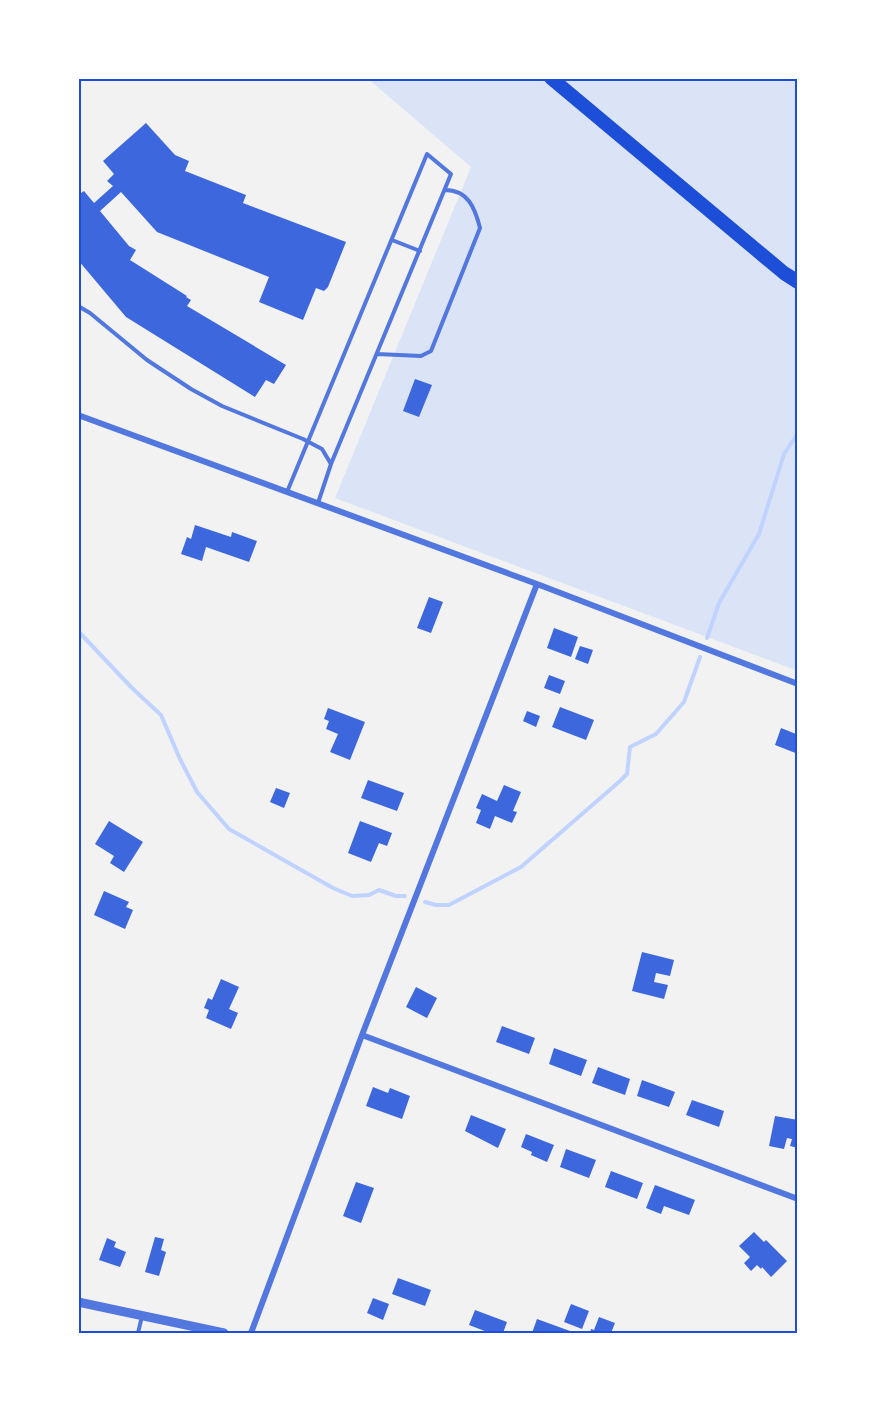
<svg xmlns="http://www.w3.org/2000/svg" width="876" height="1411" viewBox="0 0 876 1411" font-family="'Roboto Serif',serif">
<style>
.green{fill:#dbe4f7}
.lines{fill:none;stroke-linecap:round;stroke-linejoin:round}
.stream{stroke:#bfd3fe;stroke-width:4}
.building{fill:#3d67dc}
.service{stroke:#5277de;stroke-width:4}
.minor{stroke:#5277de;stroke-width:6}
.tertiary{stroke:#5277de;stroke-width:9}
.motorway{stroke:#1d4ed8;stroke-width:14}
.neatline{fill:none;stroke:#1d4ed8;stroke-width:2}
</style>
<rect width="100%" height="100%" fill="#f2f2f2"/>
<path class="green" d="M367 78H798V671L335 498 471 167Z"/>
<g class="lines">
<path class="stream" d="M78 631 132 688 161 715 180 759 197 792 229 829 333 888 352 896 369 895 379 890 396 896H405
M707 638 719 603 759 534 784 454 798 433
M425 902 436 905H449L521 867 620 781 627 774 630 747 656 734 684 702 700 657"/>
</g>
<path class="building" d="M146 123 175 155 189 161 185 171 246 195 243 203 346 242 328 287 324 291 316 288 303 320 259 302 269 277 157 232 121 192 100 211 129 246 136 250 130 260 187 296 186 297 191 300 187 306 286 365 274 384 266 380 255 397 126 317 78 260V195L84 191 94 203 113 186 107 181 114 174 103 161Z
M415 379 432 385 419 417 403 411Z
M195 525 231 537 232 532 257 541 249 562 206 547 202 561 181 554 187 537 191 539Z
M429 597 443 602 431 633 417 628Z
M554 628 578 637 571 657 547 648Z
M580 646 593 650 588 664 575 659Z
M549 675 565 681 560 694 544 688Z
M560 707 594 720 586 740 552 727Z
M328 708 365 722 350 760 330 752 338 734 326 729 329 721 324 719Z
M527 711 540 716 536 727 523 721Z
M781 728 796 734 798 729V754L775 745Z
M368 780 404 793 397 811 361 798Z
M504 785 521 792 513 811 517 812 512 823 495 816 490 829 476 823 481 810 476 808 482 794 497 801Z
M276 788 290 793 284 808 270 802Z
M109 821 143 842 124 872 110 863 114 856 95 844Z
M360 821 392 833 387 846 379 843 371 862 348 853Z
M104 891 129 902 126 907 133 910 125 929 94 915Z
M642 952 674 960 670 976 656 973 654 982 668 985 664 999 632 991Z
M221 979 239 987 229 1009 238 1013 231 1029 206 1018 209 1010 204 1008 208 998 212 1000Z
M416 987 437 998 427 1018 406 1007Z
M502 1026 535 1038 529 1054 496 1042Z
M554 1048 587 1060 581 1076 549 1064Z
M598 1067 630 1079 625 1095 592 1083Z
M642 1080 675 1092 669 1107 637 1096Z
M373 1087 388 1093 390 1088 410 1096 402 1119 366 1106Z
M692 1100 724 1111 719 1127 686 1115Z
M471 1115 506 1129 498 1148 465 1131Z
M775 1116 798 1120V1148L790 1146 792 1139 787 1138 784 1149 769 1146Z
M526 1134 554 1145 547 1162 531 1155 532 1152 521 1147Z
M566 1149 596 1160 589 1178 560 1167Z
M611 1171 643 1183 637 1199 605 1187Z
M356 1182 374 1188 361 1223 343 1216Z
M655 1185 695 1200 689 1215 664 1206 661 1214 646 1208Z
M754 1232 764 1242 766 1240 787 1261 771 1277 762 1267 761 1269 757 1265 751 1271 744 1263 750 1257 739 1246Z
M155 1237 164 1239 161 1250 166 1252 159 1276 145 1272Z
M107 1238 116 1242 114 1247 126 1252 120 1267 99 1260Z
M398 1278 431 1290 425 1306 392 1294Z
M373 1298 389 1304 383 1320 367 1313Z
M571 1304 589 1311 582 1329 564 1322Z
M475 1310 507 1322 503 1333H490L469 1325Z
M599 1317 615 1323 611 1333H590L591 1329 594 1330Z
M537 1319 570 1331 569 1333H532Z"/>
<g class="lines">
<path class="service" d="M392 240 420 251
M78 306 90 313 147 360 191 389 222 406 303 439 322 449 331 464 318 503
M377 354 421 356 431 351 480 228C475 208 468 190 445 190
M287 492 427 154 451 174 331 464
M138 1333 142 1316"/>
<path class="minor" d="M78 415 537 584 798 684
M362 1035 798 1199
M251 1333 362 1035 537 584"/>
<path class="tertiary" d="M78 1302 224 1333"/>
<path class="motorway" d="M551 78 784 273 798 282"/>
</g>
<rect width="876" height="1411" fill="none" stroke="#ffffff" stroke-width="159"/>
<rect x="80" y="80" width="716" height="1252" class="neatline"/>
</svg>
